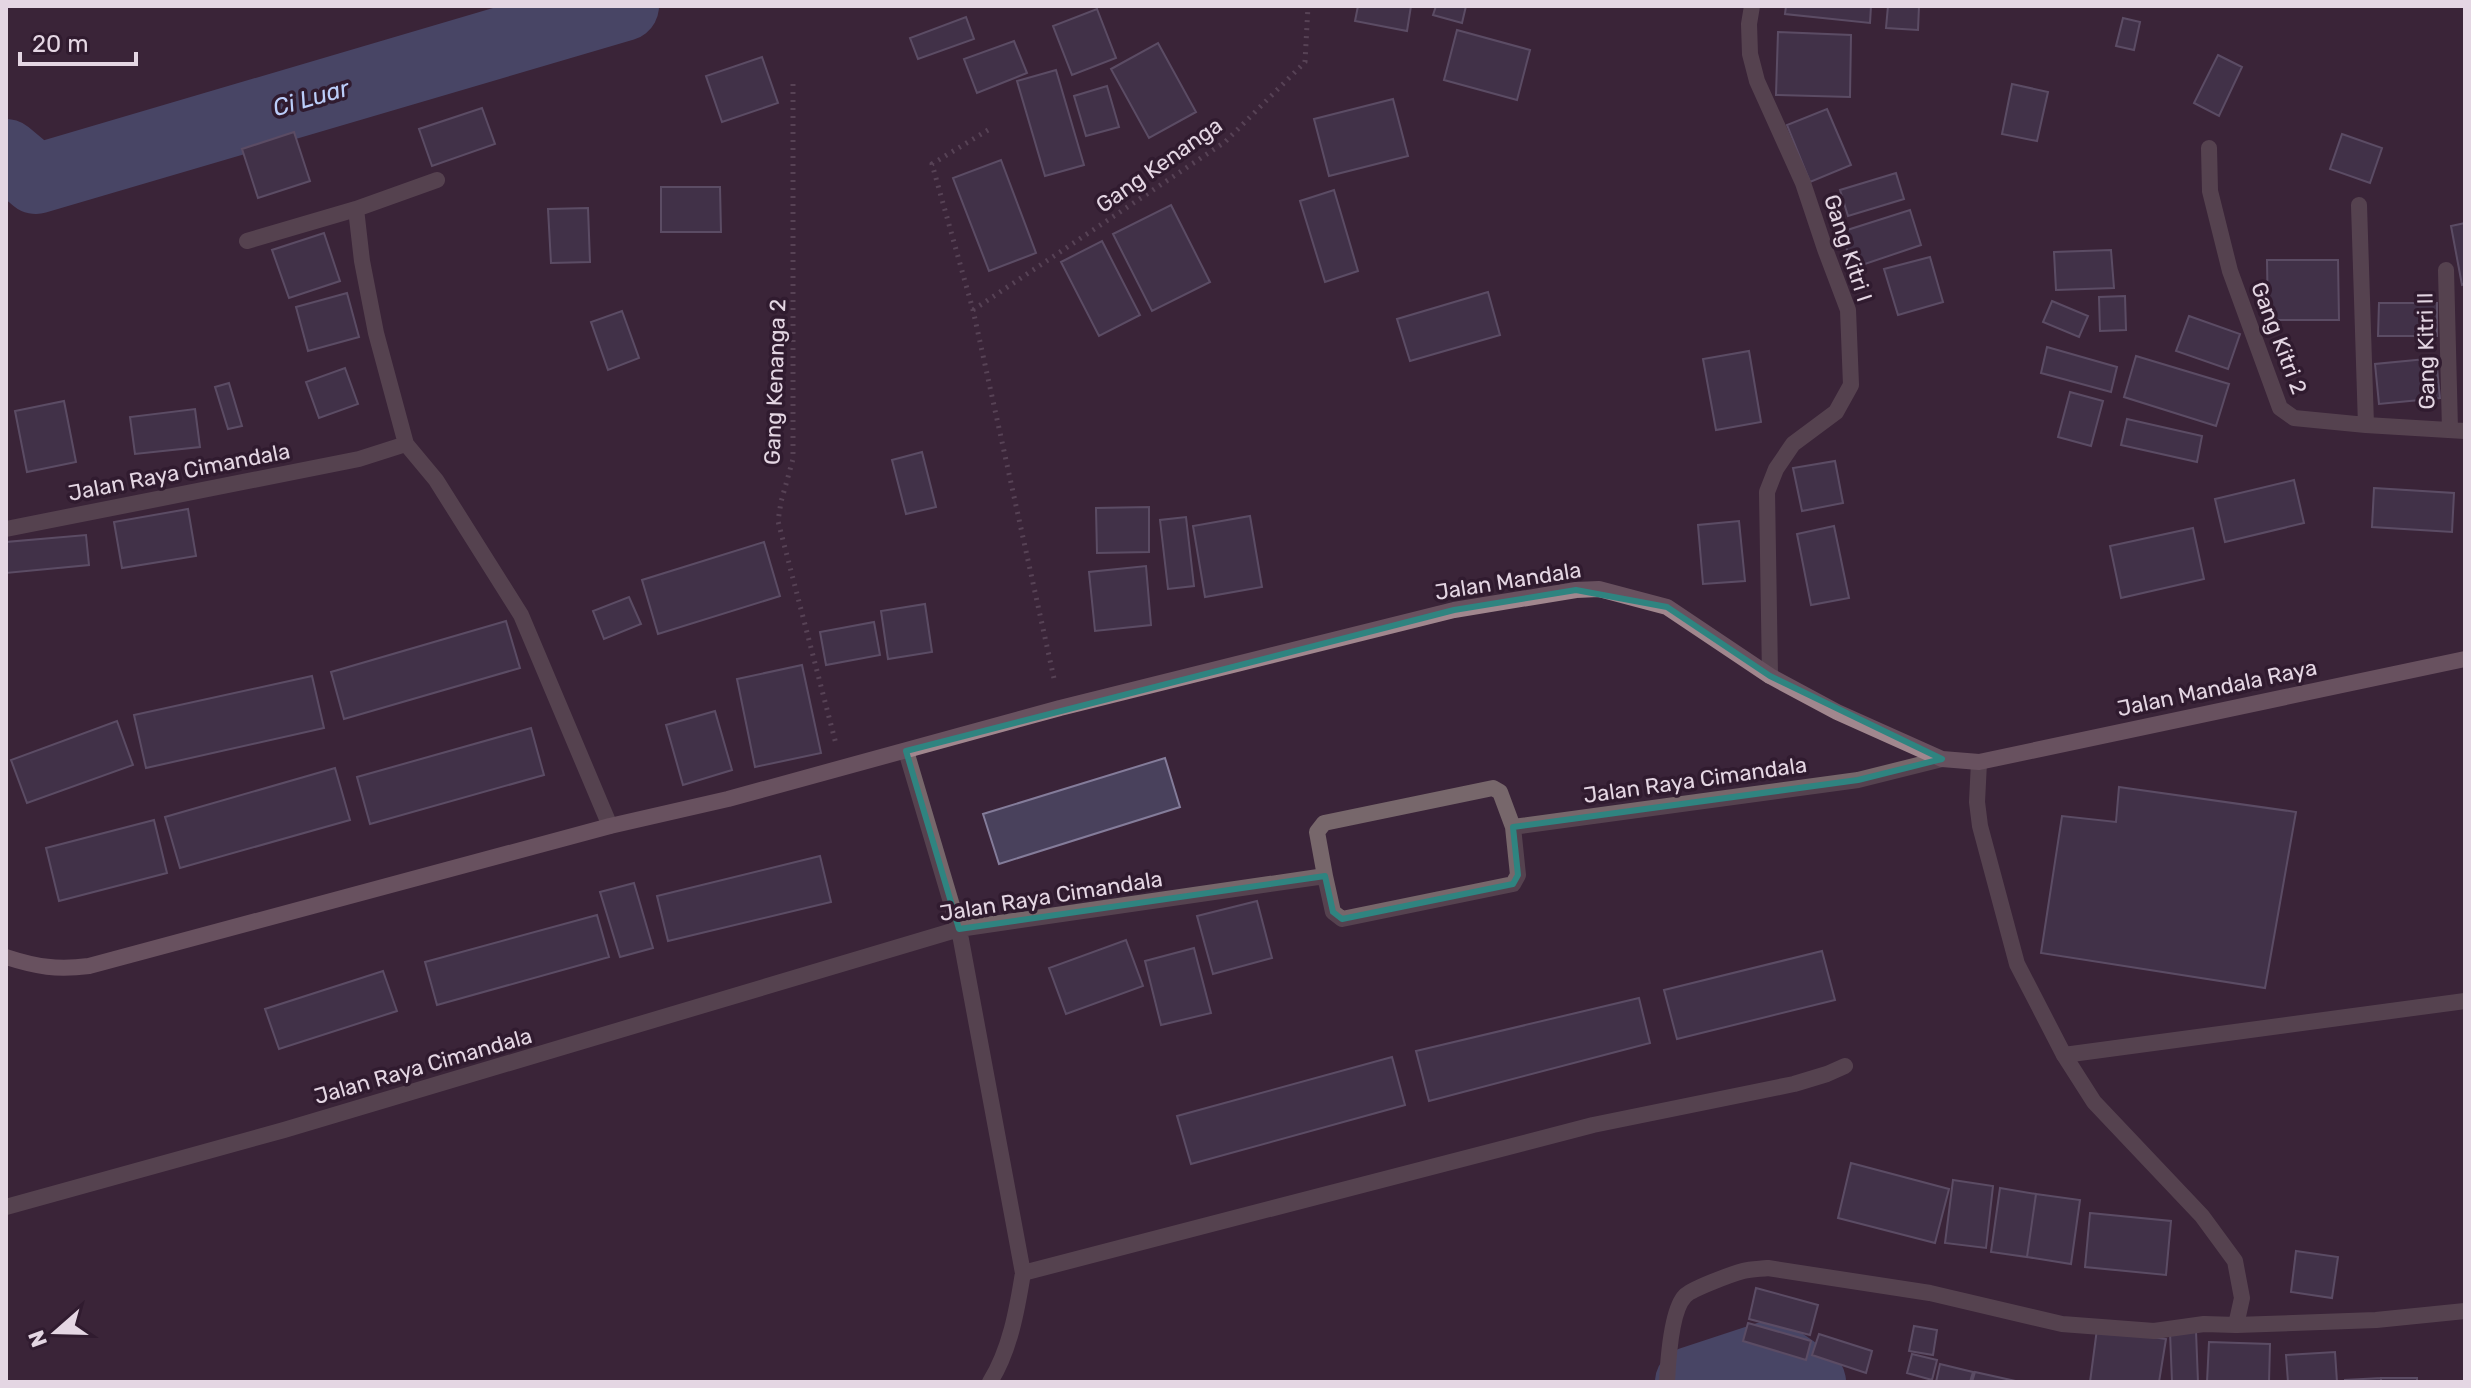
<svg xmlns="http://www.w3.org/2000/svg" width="2471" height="1388" viewBox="0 0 2471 1388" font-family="Rubik,sans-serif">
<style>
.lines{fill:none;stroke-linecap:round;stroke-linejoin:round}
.river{stroke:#5a6d9c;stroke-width:70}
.building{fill:#49415c;stroke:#847c9a;stroke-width:2}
.path{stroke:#7a6779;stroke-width:5;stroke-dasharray:2 6;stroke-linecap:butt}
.lane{stroke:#77676b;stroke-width:16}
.street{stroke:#77676b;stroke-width:16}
.secondary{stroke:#a1878e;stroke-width:16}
.marked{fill:none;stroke:#2f8480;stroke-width:6;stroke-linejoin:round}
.labels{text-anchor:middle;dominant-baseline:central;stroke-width:7;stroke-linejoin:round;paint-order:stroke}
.street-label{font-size:22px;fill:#e4d6e3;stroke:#301b2f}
.water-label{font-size:24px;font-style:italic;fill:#bbcdf9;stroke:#301b2f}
</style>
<rect width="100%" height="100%" fill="#3a2439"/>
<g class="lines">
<path class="river" d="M6 154 36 179 624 6
M1690 1382 1772 1355 1811 1382"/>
</g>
<path class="building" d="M1358 6H1411L1407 31 1355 21Z
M1436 6H1466L1462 23 1433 15Z
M1786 6H1871L1870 23 1785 14Z
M1888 6H1919L1918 30 1886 28Z
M1097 9 1116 58 1072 75 1053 26Z
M966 17 974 39 918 59 910 38Z
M2123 18 2140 22 2134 50 2116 46Z
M1457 30 1530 50 1517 100 1444 80Z
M1778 32 1851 35 1850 97 1776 95Z
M1014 41 1027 73 977 93 964 59Z
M1158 43 1196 112 1149 138 1111 69Z
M2218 55 2242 67 2219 116 2194 103Z
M762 57 778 103 722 122 706 76Z
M1056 70 1084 165 1045 176 1017 81Z
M2012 84 2048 92 2037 141 2002 134Z
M1107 86 1119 127 1086 136 1074 96Z
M1393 99 1408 156 1329 176 1314 119Z
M482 108 495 144 432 166 419 129Z
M1827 109 1851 165 1810 182 1787 125Z
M294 132 310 181 258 198 242 149Z
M2342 134 2382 148 2370 183 2330 169Z
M1001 160 1036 253 989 271 953 178Z
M1896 173 1904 199 1848 216 1840 190Z
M661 187H720L721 232H661Z
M1334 190 1358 271 1325 282 1300 201Z
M1171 205 1210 282 1152 311 1113 234Z
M588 208 590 262 551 263 548 209Z
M1910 210 1921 245 1853 268 1841 232Z
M2465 223V284L2462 285 2451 226Z
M324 233 340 281 289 298 272 250Z
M1102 241 1140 315 1099 336 1061 262Z
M2111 250 2114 288 2056 290 2054 252Z
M1930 257 1943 302 1898 315 1884 269Z
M2267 260H2338L2339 320H2268Z
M1488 292 1500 335 1410 361 1397 319Z
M347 293 359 337 308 351 296 307Z
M2125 296 2126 330 2100 331 2099 297Z
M2052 301 2088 316 2079 337 2043 322Z
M2379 303H2437V336H2378Z
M622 311 639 358 608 370 591 322Z
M2189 316 2240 334 2228 369 2176 351Z
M2047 347 2117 367 2111 392 2041 373Z
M1749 351 1761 422 1716 430 1703 359Z
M2136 356 2229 384 2216 426 2124 397Z
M2436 358 2440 398 2379 404 2375 364Z
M345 368 358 404 319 418 306 382Z
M229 383 242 426 228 429 215 387Z
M2070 392 2103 401 2091 446 2058 437Z
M64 401 76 462 27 472 15 411Z
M195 409 200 447 135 454 130 417Z
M2127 419 2202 436 2197 462 2121 445Z
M922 452 936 507 906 514 892 460Z
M1835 461 1843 503 1802 511 1793 468Z
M2294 480 2304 523 2225 542 2215 499Z
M2374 488 2454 493 2452 532 2372 527Z
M1149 507V552L1097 553 1096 508Z
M188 509 196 556 122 568 114 522Z
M1250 516 1262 587 1205 597 1193 526Z
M1186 517 1194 586 1168 589 1160 520Z
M1739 521 1745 581 1703 584 1698 525Z
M1834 526 1849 598 1811 605 1797 534Z
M2193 528 2204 579 2121 598 2110 546Z
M86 535 89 565 6 573V542Z
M764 542 780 596 658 634 642 580Z
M1146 566 1151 625 1095 631 1089 572Z
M629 597 641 624 604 639 593 611Z
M925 604 932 652 888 659 881 611Z
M506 621 520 668 344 719 331 672Z
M874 622 880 655 826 665 820 632Z
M802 665 821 753 755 767 737 679Z
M312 676 324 728 146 768 134 715Z
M715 711 732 770 683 785 666 725Z
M117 721 133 765 27 803 11 760Z
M531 728 544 775 370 824 357 777Z
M1165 758 1180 807 999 864 983 814Z
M335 768 350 820 180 868 165 817Z
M2119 787 2296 812 2265 988 2041 953 2062 816 2116 822Z
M154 820 167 873 59 901 46 848Z
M820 856 831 902 668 941 657 896Z
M634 883 653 948 620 957 600 892Z
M1257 901 1272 958 1213 974 1197 916Z
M597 915 609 957 437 1005 425 962Z
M1126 940 1143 986 1066 1014 1049 968Z
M1194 948 1211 1013 1161 1025 1145 961Z
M1822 951 1835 1000 1677 1039 1664 990Z
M383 971 397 1011 279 1049 265 1009Z
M1639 998 1650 1043 1429 1101 1416 1051Z
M1392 1057 1405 1105 1191 1164 1177 1116Z
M1851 1163 1949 1189 1935 1243 1838 1218Z
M1953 1180 1993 1186 1986 1248 1945 1243Z
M2000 1188 2036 1194 2027 1257 1991 1252Z
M2036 1194 2080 1200 2071 1264 2027 1257Z
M2090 1213 2171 1221 2166 1275 2085 1267Z
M2296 1251 2338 1257 2332 1298 2291 1292Z
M1756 1288 1818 1305 1810 1335 1749 1319Z
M1748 1323 1811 1341 1806 1360 1743 1341Z
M1914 1326 1937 1330 1933 1355 1909 1351Z
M2097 1329 2166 1339 2159 1382H2090Z
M2196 1331 2198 1382H2172L2170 1332Z
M1819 1334 1872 1351 1866 1373 1812 1355Z
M2209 1342 2270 1344 2269 1382H2207Z
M2335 1352 2337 1382H2288L2286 1355Z
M1912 1354 1937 1360 1932 1380 1907 1373Z
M1940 1364 1973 1372 1970 1382H1936Z
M1975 1372 2020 1382H1972Z
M2381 1378V1382H2345V1380Z
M2381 1378H2417V1382H2381Z"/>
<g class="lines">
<path class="path" d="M793 84V459L781 502 778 521 836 744
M988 130 932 164 973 310 1055 683
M973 310 1225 142 1305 62 1308 6"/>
<path class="lane" d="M1667 1382C1668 1362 1671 1310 1685 1296 1691 1289 1732 1274 1743 1271 1751 1269 1760 1269 1768 1268L1930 1293 2062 1324 2154 1331 2204 1324 2236 1325 2242 1298 2235 1261 2202 1216 2094 1102 2064 1055 2017 964 1980 826 1977 802 1979 762"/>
<path class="street" d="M1752 6 1749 24 1750 54 1757 81 1803 183 1825 249 1848 310 1851 385 1836 412 1793 444 1776 469 1767 492 1770 676
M2209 148 2210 191 2230 271 2280 408 2294 418 2366 425 2465 431
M437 180 356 209 362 261 376 333 406 444 436 480 521 615 610 826
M2359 205 2366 425
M247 241 356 209
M2446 270 2450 430
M6 529 359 459 406 444
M906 751 959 929 1023 1273
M1325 876 1317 832 1324 823 1493 788 1500 792 1513 827
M2064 1055 2465 1001
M6 1207 284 1130 959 929 1325 876 1333 912 1342 919 1513 884 1518 875 1513 827 1858 780 1942 759
M2236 1325 2376 1320 2465 1311
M990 1382C1010 1350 1017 1310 1023 1273L1593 1125 1794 1084 1827 1074 1845 1066"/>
<path class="secondary" d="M6 957C37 967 57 970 89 966L610 826 728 799 1060 708 1454 610 1576 590 1599 589 1667 607 1770 676 1837 712 1942 759 1979 762 2465 659"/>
</g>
<path d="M0 0H2471V1388H0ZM1576 590 1667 607 1770 676 1942 759 1858 780 1513 827 1518 875 1513 884 1342 919 1333 912 1325 876 959 929 906 751 1454 610Z" fill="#3a2439" fill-opacity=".55" fill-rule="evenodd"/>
<path class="marked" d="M1576 590 1667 607 1770 676 1942 759 1858 780 1513 827 1518 875 1513 884 1342 919 1333 912 1325 876 959 929 906 751 1454 610Z"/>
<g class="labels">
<g class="street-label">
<text transform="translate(1159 165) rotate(-35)">Gang Kenanga</text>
<text transform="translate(1848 248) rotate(72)">Gang Kitri I</text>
<text transform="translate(2279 338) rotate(69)">Gang Kitri 2</text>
<text transform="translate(2426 351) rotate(-91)">Gang Kitri II</text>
<text transform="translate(775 382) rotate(-88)">Gang Kenanga 2</text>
<text transform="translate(179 472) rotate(-11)">Jalan Raya Cimandala</text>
<text transform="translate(1508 581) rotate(-9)">Jalan Mandala</text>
<text transform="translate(2217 688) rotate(-12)">Jalan Mandala Raya</text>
<text transform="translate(1695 780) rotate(-8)">Jalan Raya Cimandala</text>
<text transform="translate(1051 896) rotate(-9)">Jalan Raya Cimandala</text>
<text transform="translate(423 1066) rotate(-16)">Jalan Raya Cimandala</text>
</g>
<g class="water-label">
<text transform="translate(311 98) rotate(-16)">Ci Luar</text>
</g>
</g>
<rect width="2471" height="1388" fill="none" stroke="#e4d6e3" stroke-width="16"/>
<g transform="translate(56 1332) rotate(250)" stroke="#301b2f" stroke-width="6" paint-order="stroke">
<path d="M0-6L14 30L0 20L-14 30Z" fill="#e4d6e3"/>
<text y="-12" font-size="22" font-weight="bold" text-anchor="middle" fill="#e4d6e3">N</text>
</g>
<path d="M20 52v12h116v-12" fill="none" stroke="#e4d6e3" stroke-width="4"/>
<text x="32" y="52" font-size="24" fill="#e4d6e3" stroke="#301b2f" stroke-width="6" paint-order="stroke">20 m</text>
</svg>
